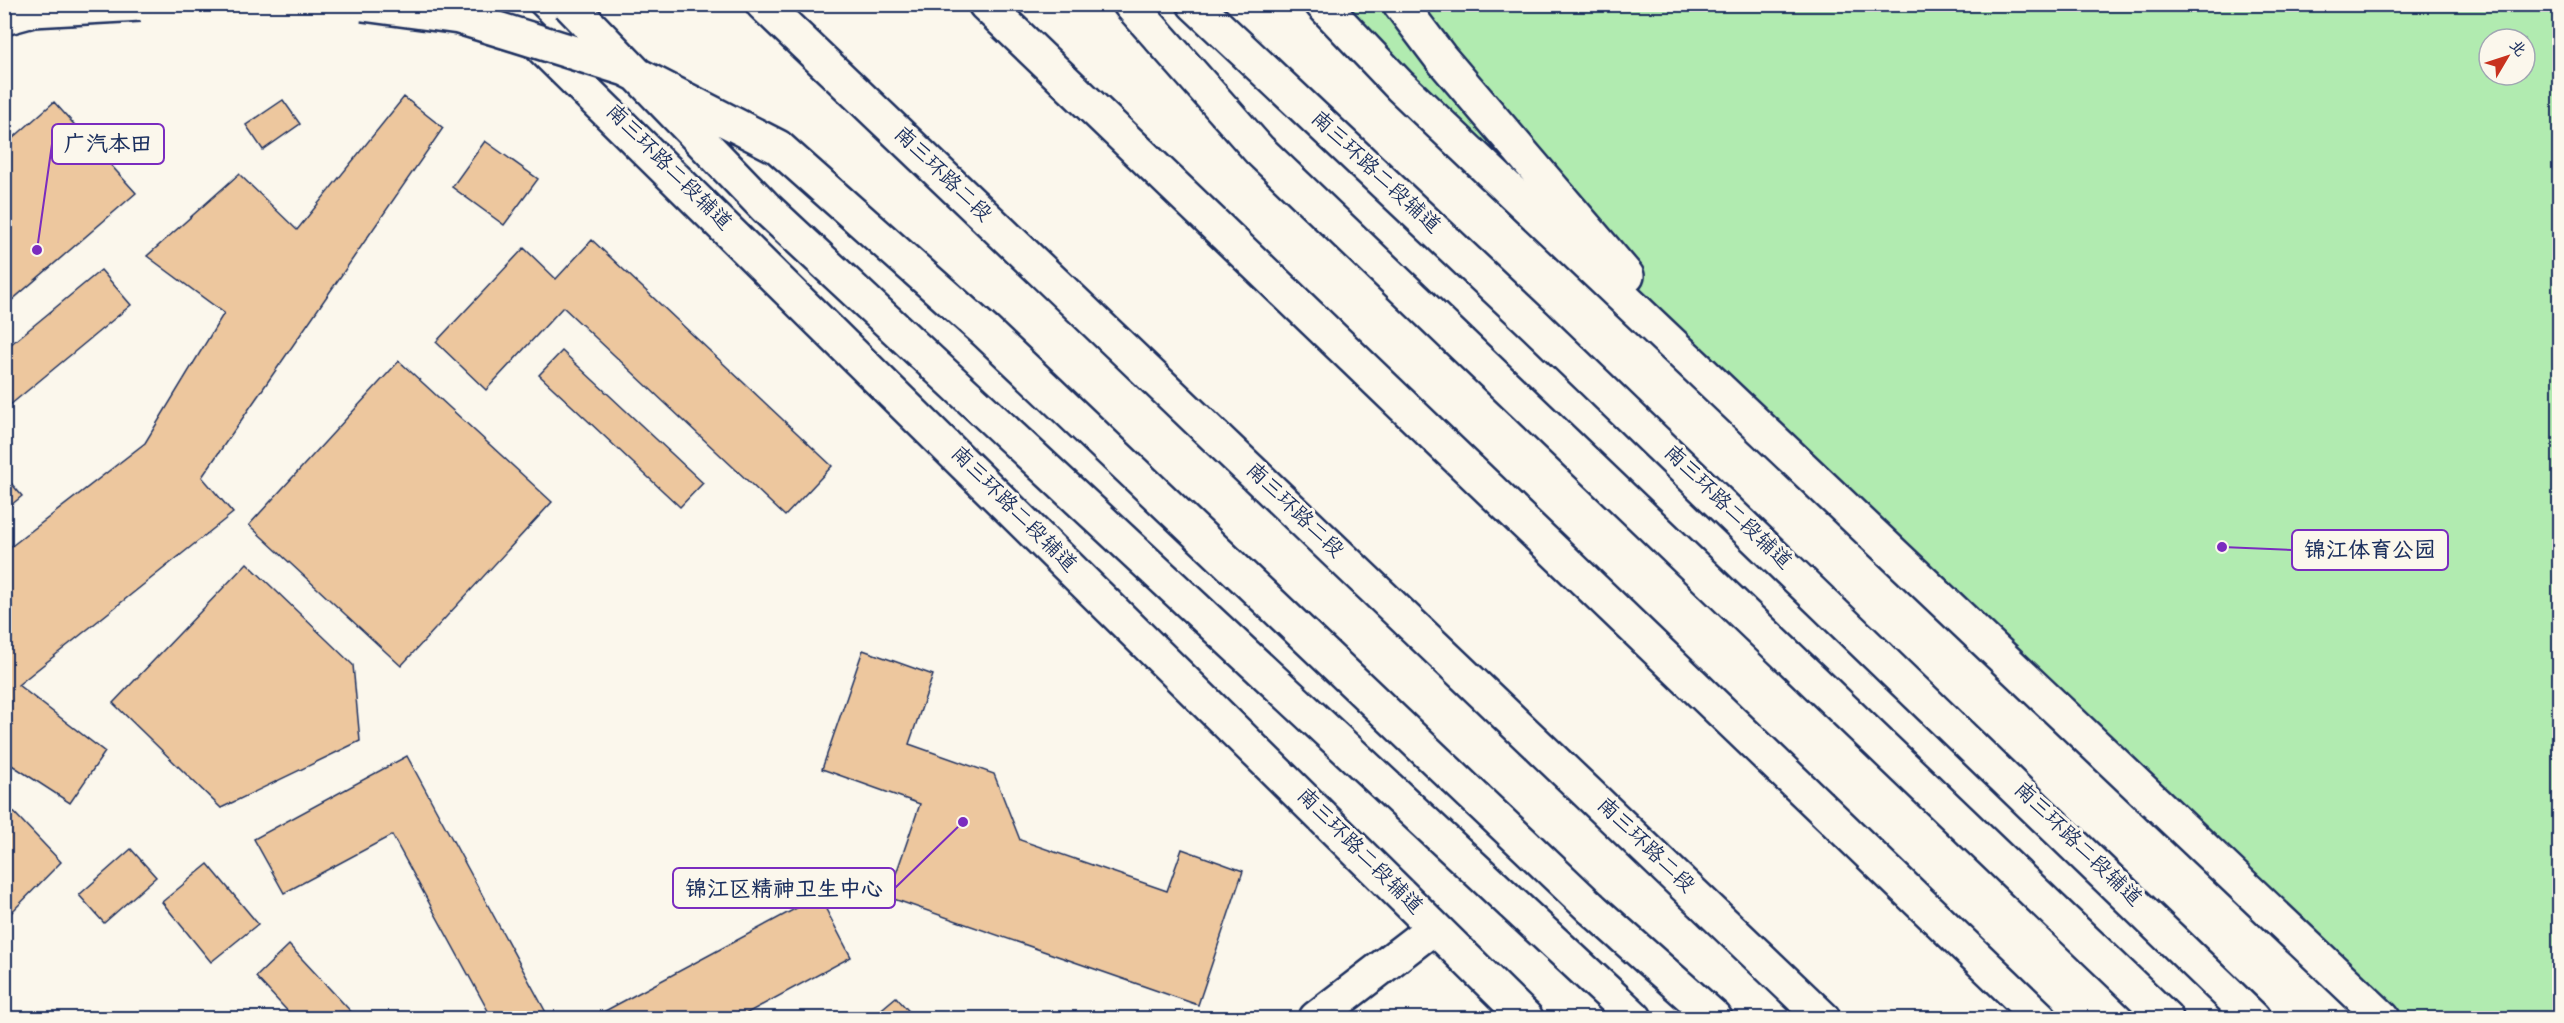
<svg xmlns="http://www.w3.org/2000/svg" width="2564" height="1023" viewBox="0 0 2564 1023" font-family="'Gochi Hand','LXGW WenKai TC',sans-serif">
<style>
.green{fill:#b1ebb0;stroke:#668d87;stroke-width:1.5;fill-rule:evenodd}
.building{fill:#edc79e;stroke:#1b2f5e;stroke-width:1.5}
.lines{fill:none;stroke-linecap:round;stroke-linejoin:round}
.secondary-casing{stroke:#1b2f5e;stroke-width:38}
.highway-casing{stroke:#1b2f5e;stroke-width:38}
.secondary{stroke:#fbf7ec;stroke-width:33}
.highway{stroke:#fbf7ec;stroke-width:33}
.highway-bridge-casing{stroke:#1b2f5e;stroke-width:38;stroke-linecap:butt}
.highway-bridge{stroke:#fbf7ec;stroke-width:33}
.labels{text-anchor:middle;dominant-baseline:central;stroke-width:6;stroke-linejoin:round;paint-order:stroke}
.street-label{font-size:21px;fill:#1b2f5e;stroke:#fbf7ec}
.leader{fill:none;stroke:#7b2cbf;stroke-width:2}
.callout-dot{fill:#7b2cbf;stroke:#fbf7ec;stroke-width:2}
.callout{fill:#fbf7ec;stroke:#7b2cbf;stroke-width:2}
.callout-label{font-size:22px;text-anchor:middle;font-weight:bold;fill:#1b2f5e}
</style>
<rect width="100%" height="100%" fill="#fbf7ec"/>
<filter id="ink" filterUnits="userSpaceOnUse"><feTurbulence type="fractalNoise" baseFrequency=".0167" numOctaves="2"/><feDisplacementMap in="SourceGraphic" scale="12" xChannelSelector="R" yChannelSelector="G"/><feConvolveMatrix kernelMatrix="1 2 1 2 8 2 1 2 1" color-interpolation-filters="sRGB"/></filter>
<g filter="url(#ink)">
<path class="green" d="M1333 5H2559V1018H2363ZM2489 39H2525V75H2489Z"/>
<path class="building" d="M404 97 443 128 202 477 233 513 18 685 105 752 70 803 4 760V552L145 443 224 313 147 256 239 174 297 230Z
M283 100 300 124 263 150 246 125Z
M54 102 136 193 4 307V146Z
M485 141 538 179 504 225 452 187Z
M592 240 832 466 785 516 563 307 486 390 436 342 524 248 556 279Z
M101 270 131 305 4 410V350Z
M562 351 703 483 680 507 539 375Z
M399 361 552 502 401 666 249 525Z
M4 475 22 496 4 511Z
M247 563 353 665 360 741 221 808 113 703Z
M863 650 933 675 909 744 994 774 1020 840 1167 891 1182 849 1243 871 1198 1005 888 897 920 804 822 769Z
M407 756 549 1018H492L392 835 284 893 254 839Z
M4 802 61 862 4 920Z
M131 849 156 877 104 923 79 895Z
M208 864 258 924 211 962 162 902Z
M819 896 851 957 738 1018H592Z
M289 945 357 1018H294L256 977Z
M896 997 915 1018H871Z"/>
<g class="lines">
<g class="secondary-casing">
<path id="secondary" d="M498 4 1526 1018
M1194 4 1535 325 2253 1018
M1316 1018 1433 928"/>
</g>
<g class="highway-casing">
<path id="highway" d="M763 4 1823 1018
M985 4 2040 1018
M1130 4 1259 150 2166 1018
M1322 4 1400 86 2383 1018
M1400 4 1440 57 1627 276
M1591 908 1715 1018
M1617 1001 1635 1018"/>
</g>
<use href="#secondary" class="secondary"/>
<use href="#highway" class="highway"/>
<g class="highway-bridge-casing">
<path id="highway-bridge" d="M363 4 459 17 626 69 778 147 985 331 1591 908
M569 4 766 208 1617 1001
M4 18 33 10 140 4"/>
</g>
<use href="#highway-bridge" class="highway-bridge"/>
</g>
</g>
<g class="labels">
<g class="street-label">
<text transform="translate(667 169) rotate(45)">南三环路二段辅道</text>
<text transform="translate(1374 174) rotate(43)">南三环路二段辅道</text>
<text transform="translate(941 176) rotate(44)">南三环路二段</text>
<text transform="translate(1726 509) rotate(44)">南三环路二段辅道</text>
<text transform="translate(1012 511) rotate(45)">南三环路二段辅道</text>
<text transform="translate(1293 512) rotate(44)">南三环路二段</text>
<text transform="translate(2076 846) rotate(44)">南三环路二段辅道</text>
<text transform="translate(1644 847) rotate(44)">南三环路二段</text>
<text transform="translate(1358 853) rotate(45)">南三环路二段辅道</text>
</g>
</g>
<path class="leader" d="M37 250L52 144M2222 547L2292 550M963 822L895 888"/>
<g class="callout-dot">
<circle cx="37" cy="250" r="6"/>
<circle cx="2222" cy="547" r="6"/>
<circle cx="963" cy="822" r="6"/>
</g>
<g class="callout">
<rect x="52" y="124" width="112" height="40" rx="6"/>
<rect x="2292" y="530" width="156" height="40" rx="6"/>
<rect x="673" y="868" width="222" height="40" rx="6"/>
</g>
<g class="callout-label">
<text x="108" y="151">广汽本田</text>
<text x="2370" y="557">锦江体育公园</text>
<text x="784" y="896">锦江区精神卫生中心</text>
</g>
<rect width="2564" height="1023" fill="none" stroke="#fbf7ec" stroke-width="24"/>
<rect x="12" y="12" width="2540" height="999" fill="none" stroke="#1b2f5e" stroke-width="2" filter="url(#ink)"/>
<g transform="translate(2507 57) rotate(51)"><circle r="28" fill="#fbf7ec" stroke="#a1a7b3" stroke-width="1.5"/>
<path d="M0-4.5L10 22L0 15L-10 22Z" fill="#c8321e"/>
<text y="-9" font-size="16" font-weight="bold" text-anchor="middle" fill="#1b2f5e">北</text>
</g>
</svg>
